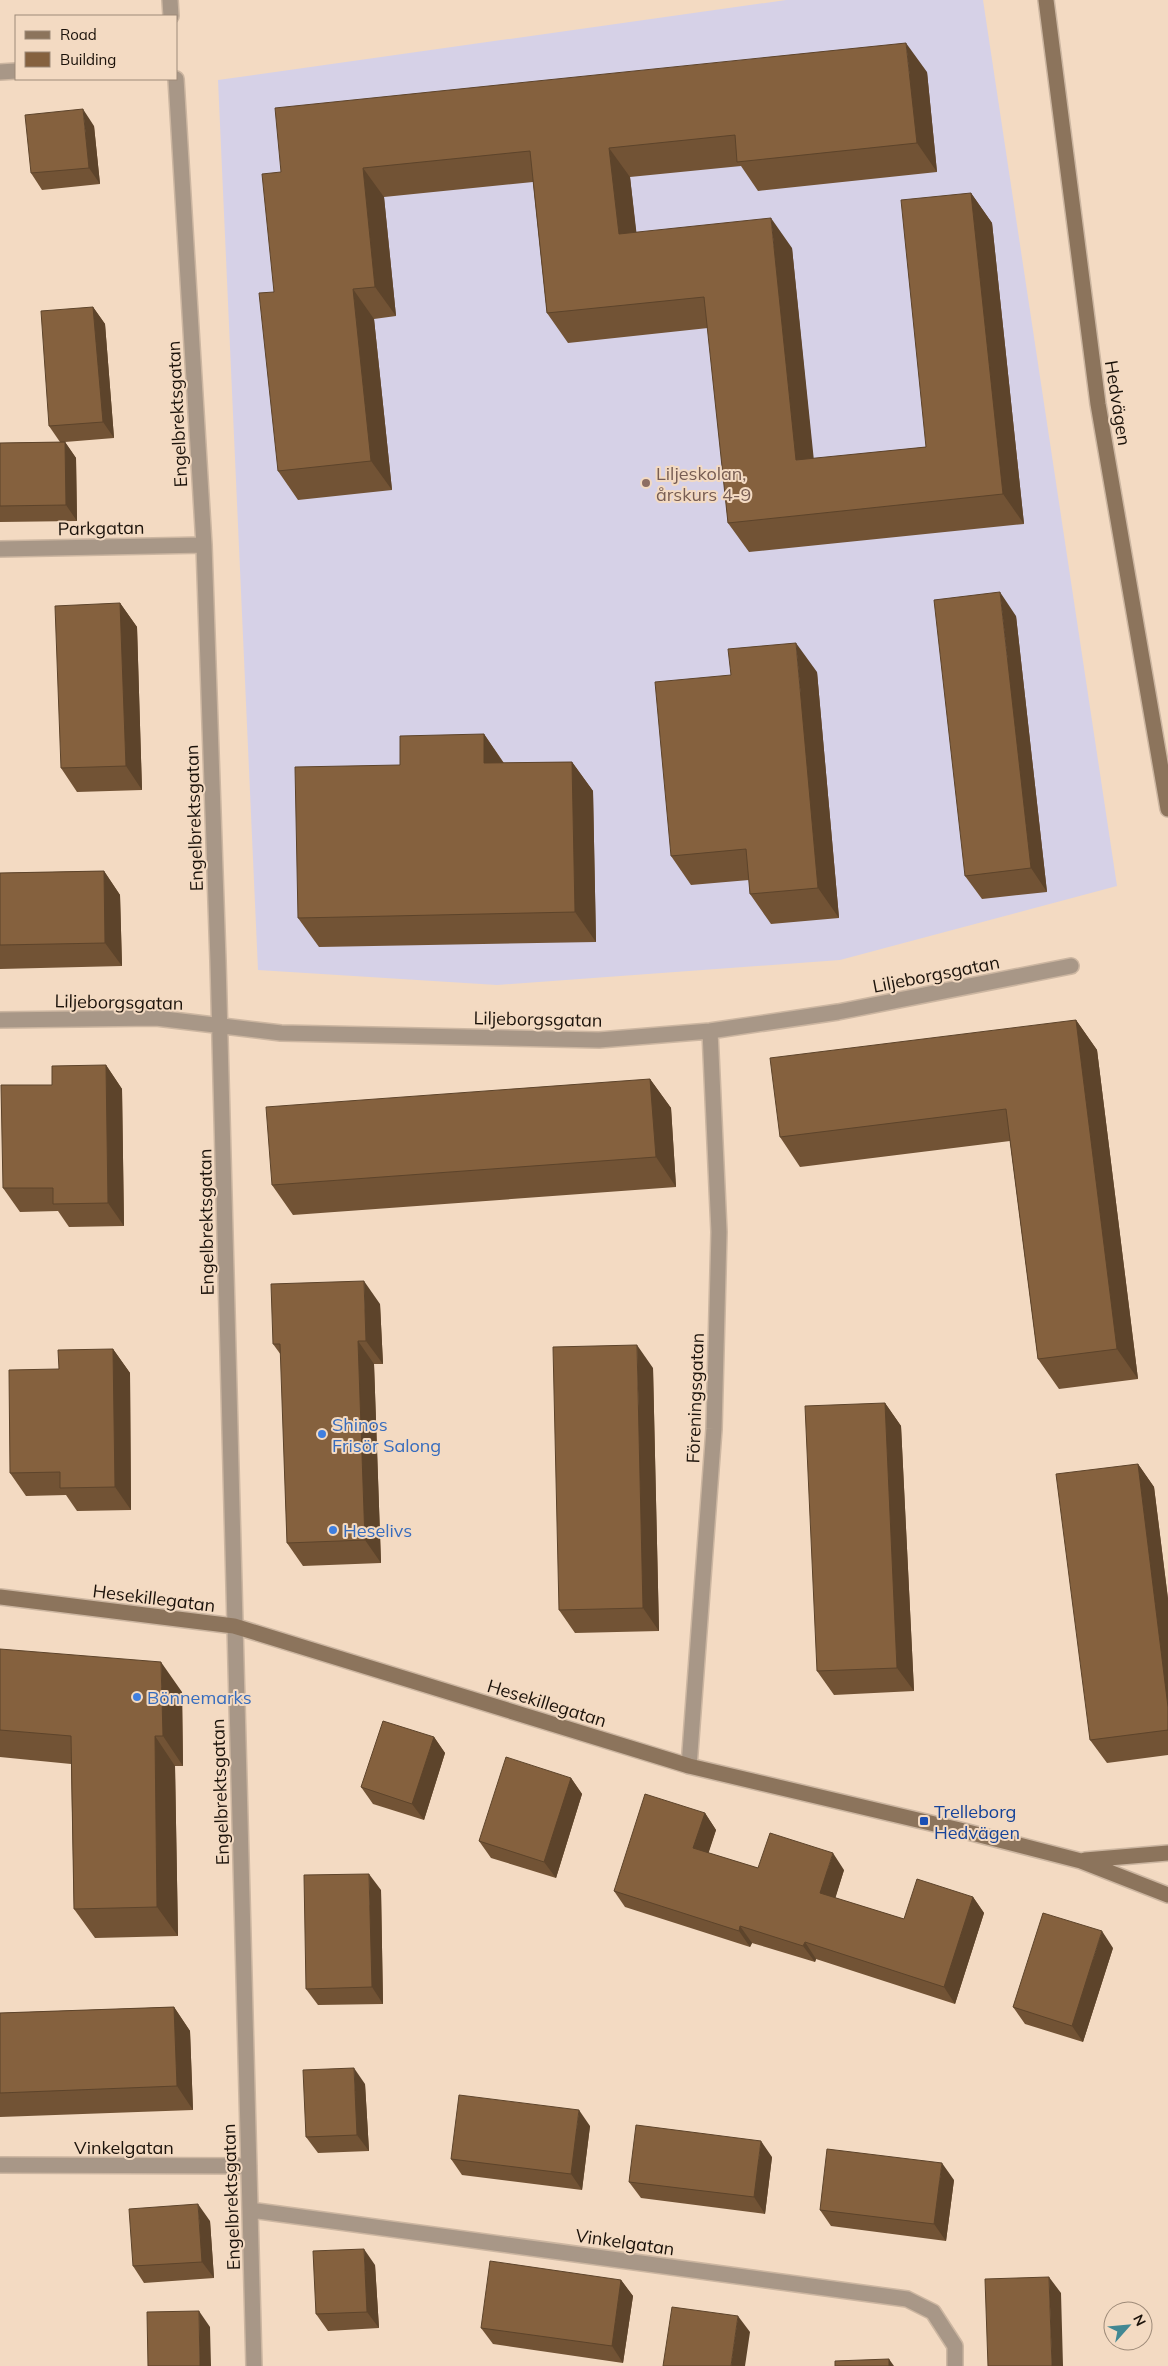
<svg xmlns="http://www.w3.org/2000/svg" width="1168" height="2366" viewBox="0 0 1168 2366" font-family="Mulish,sans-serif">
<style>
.education{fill:#d6d1e7}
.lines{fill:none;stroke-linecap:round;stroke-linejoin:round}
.street-casing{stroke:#ccb6a1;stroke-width:18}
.secondary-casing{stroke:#ccb6a1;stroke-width:18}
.street{stroke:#a89787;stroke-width:15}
.secondary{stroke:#8c745c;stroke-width:15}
.wall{fill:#725335}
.shaded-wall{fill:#5d442b}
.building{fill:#85613e;stroke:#5d442b}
.education-dot{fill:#8d6e63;stroke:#f3dac2;stroke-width:2}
.shop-dot{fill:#3f7fe0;stroke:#f3dac2;stroke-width:2}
.transit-dot{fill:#1a4fb4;stroke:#f3dac2;stroke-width:2}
.labels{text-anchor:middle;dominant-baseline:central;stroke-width:4;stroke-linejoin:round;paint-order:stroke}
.street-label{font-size:18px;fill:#1b120a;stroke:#f3dac2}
.education-label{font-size:18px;fill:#785e54;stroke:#f3dac2;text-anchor:start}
.shop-label{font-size:18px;fill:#366cbe;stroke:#f3dac2;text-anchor:start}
.transit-label{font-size:18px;fill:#164399;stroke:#f3dac2;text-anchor:start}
</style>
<rect width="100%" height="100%" fill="#f3dac2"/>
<path class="education" d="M786 0H983L1117 886 840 960 497 985 258 970 218 80Z"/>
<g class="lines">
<g class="street-casing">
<path id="street" d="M170 0 171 16
M0 72 16 71
M176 79 204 545 218 961 254 2366
M0 549 204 545
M0 1020 156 1018 281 1033 599 1040 710 1031 838 1012 1071 966
M689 1766 714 1429 719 1232 710 1031
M0 2165 249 2166
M250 2210 907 2299 933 2312 955 2346V2366"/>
</g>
<g class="secondary-casing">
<path id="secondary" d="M1046 0 1098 404 1168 809
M0 1597 234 1626 689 1766 960 1830 1081 1861 1168 1895
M1085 1860 1168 1853"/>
</g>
<use href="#street" class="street"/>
<use href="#secondary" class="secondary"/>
</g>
<path class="wall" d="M927 72 937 172 758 191 741 166 630 177 636 232 792 248 813 459 926 447 971 193 992 223 1024 524 749 552 728 523 708 328 568 343 547 313 533 182 384 197 396 316 374 319 392 490 298 500 278 471 274 292 281 172Z
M94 126 100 184 42 190 31 173Z
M93 307 105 324 114 438 65 442 76 458 77 521 0 522V443L60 442 49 426Z
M120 603 137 627 142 790 77 792 61 768Z
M1016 616 1047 892 982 899 965 876Z
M817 672 839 918 771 924 750 894 749 880 691 885 671 856Z
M484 734 504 763 572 762 593 791 596 942 319 947 298 918 400 765Z
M104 871 120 895 122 966 0 969V873Z
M1076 1020 1097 1050 1138 1379 1059 1389 1038 1359 1010 1141 800 1167 780 1137Z
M106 1065 122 1089 124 1226 69 1227 58 1211 20 1212 3 1188 52 1085Z
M650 1079 671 1108 676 1187 293 1215 272 1185Z
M380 1304 383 1364H374L381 1563 303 1566 287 1543 281 1355 273 1344Z
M113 1349 130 1373 131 1510 77 1511 66 1495 26 1496 10 1473 59 1369Z
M653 1368 659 1631 575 1633 559 1610Z
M885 1403 901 1426 914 1691 834 1695 817 1671Z
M1138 1464 1154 1487 1168 1599V1755L1107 1763 1090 1740Z
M0 1649 182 1692 183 1766H175L178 1936 95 1938 74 1909 71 1764 0 1757Z
M434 1737 445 1753 424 1820 373 1804 361 1787Z
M571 1778 582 1794 556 1878 491 1858 479 1841Z
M705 1813 716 1830 708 1853 758 1868 844 1870 835 1898 904 1919 973 1897 984 1913 955 2004 816 1959 815 1962 752 1943 750 1947 625 1907 614 1891Z
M381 1890 383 2004 318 2005 306 1989Z
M1113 1948 1083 2042 1025 2024 1013 2007Z
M174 2007 190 2031 193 2110 0 2117V2013Z
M365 2084 369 2151 318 2153 306 2137Z
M590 2126 582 2190 462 2175 451 2159Z
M772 2157 765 2214 641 2198 629 2182Z
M954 2180 946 2241 831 2226 820 2210Z
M210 2221 214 2278 144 2283 133 2266Z
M375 2265 379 2328 328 2331 316 2314Z
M621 2280 633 2296 623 2363 493 2344 481 2328Z"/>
<path class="shaded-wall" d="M906 43 927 72 937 172 917 143Z
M83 109 94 126 100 184 89 168Z
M609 148 630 177 640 263 619 234Z
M363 168 384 197 396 316 375 287Z
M971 193 992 223 1024 524 1003 494Z
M771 218 792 248 817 490 796 460Z
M353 289 374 319 392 490 371 461Z
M93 307 105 324 114 438 103 422Z
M65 442 76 458 77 521 66 505Z
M1000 592 1016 616 1047 892 1031 868Z
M120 603 137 627 142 790 126 766Z
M796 643 817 672 839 918 818 888Z
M484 734 504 764 484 763Z
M572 762 593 791 596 942 575 912Z
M104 871 120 895 122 966 105 943Z
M1076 1020 1097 1050 1138 1379 1117 1349Z
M106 1065 122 1089 124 1226 108 1203Z
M650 1079 671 1108 676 1187 656 1157Z
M364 1281 380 1304 383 1364 366 1341Z
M358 1341 374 1364 381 1563 365 1540Z
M637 1345 653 1368 659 1631 643 1608Z
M113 1349 130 1373 131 1510 115 1487Z
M885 1403 901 1426 914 1691 897 1668Z
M1138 1464 1154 1487 1168 1599V1707Z
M161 1662 182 1692 183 1766 163 1736Z
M155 1736 175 1766 178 1936 157 1907Z
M434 1737 445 1753 424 1820 412 1804Z
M571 1778 582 1794 556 1878 544 1862Z
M705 1813 716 1830 705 1864 693 1848Z
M833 1853 844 1870 832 1909 820 1893Z
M369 1874 381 1890 383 2004 372 1987Z
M973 1897 984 1913 955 2004 944 1987Z
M740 1926 752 1943 750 1947 739 1931Z
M1102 1931 1113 1948 1083 2042 1072 2026Z
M805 1942 816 1959 815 1962 803 1946Z
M174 2007 190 2031 193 2110 177 2086Z
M354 2068 365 2084 369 2151 357 2135Z
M579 2110 590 2126 582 2190 571 2174Z
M761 2141 772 2157 765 2214 754 2197Z
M942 2163 954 2180 946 2241 934 2224Z
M198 2204 210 2221 214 2278 202 2262Z
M364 2249 375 2265 379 2328 367 2312Z
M1049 2277 1061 2293 1063 2366H1052Z
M621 2280 633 2296 623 2363 612 2346Z
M199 2311 210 2327 211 2366H200Z
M738 2316 750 2332 745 2366H731Z
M889 2359 894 2366H889Z"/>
<path class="building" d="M906 43 917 143 737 162 735 135 609 148 619 234 771 218 796 460 926 447 901 200 971 193 1003 494 728 523 704 297 547 313 530 151 363 168 375 287 353 289 371 461 278 471 259 293 274 292 262 174 281 172 275 108Z
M83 109 89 168 31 173 25 115Z
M93 307 103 422 49 426 41 311Z
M65 442 66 505 0 506V443Z
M1000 592 1031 868 965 876 934 600Z
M120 603 126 766 61 768 55 606Z
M796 643 818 888 750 894 746 849 671 856 655 682 731 675 728 649Z
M484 734V763L572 762 575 912 298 918 295 767 400 765V736Z
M104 871 105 943 0 945V873Z
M1076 1020 1117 1349 1038 1359 1006 1109 780 1137 770 1058Z
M106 1065 108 1203 53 1204V1188H3L1 1085H52V1066Z
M650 1079 656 1157 272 1185 266 1107Z
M364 1281 366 1341H358L365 1540 287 1543 280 1344H273L271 1284Z
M637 1345 643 1608 559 1610 553 1347Z
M113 1349 115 1487 60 1488V1472L10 1473 9 1370 59 1369 58 1350Z
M885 1403 897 1668 817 1671 805 1406Z
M1138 1464 1168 1707V1730L1090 1740 1056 1474Z
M0 1649 161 1662 163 1736H155L157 1907 74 1909 71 1736 0 1730Z
M383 1721 434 1737 412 1804 361 1787Z
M506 1757 571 1778 544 1862 479 1841Z
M645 1794 705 1813 693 1848 758 1868 770 1833 833 1853 820 1893 904 1919 917 1879 973 1897 944 1987 805 1942 803 1946 740 1926 739 1931 614 1891Z
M369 1874 372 1987 306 1989 304 1875Z
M1043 1913 1102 1931 1072 2026 1013 2007Z
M174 2007 177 2086 0 2093V2013Z
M354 2068 357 2135 306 2137 303 2070Z
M459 2095 579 2110 571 2174 451 2159Z
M636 2125 761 2141 754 2197 629 2182Z
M827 2149 942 2163 934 2224 820 2210Z
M198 2204 202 2262 133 2266 129 2209Z
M364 2249 367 2312 316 2314 313 2251Z
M490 2261 621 2280 612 2346 481 2328Z
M1049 2277 1052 2366H988L985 2279Z
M672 2307 738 2316 731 2366H663Z
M199 2311 200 2366H148L147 2312Z
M889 2359V2366H835V2361Z"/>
<circle class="education-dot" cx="646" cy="483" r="5"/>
<g class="shop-dot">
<circle cx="322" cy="1434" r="5"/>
<circle cx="333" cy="1530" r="5"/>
<circle cx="137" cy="1697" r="5"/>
</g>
<rect class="transit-dot" x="919" y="1816" width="10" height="10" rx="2.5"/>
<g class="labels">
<g class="street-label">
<text transform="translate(1118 403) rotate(81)">Hedvägen</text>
<text transform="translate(177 414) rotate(-93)">Engelbrektsgatan</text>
<text transform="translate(101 528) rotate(-1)">Parkgatan</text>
<text transform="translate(194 818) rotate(-92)">Engelbrektsgatan</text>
<text transform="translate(936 974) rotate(-11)">Liljeborgsgatan</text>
<text transform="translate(119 1002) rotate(1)">Liljeborgsgatan</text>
<text transform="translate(538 1019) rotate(1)">Liljeborgsgatan</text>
<text transform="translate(206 1222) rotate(-91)">Engelbrektsgatan</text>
<text transform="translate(695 1398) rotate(-88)">Föreningsgatan</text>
<text transform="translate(154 1598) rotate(7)">Hesekillegatan</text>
<text transform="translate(547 1703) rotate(17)">Hesekillegatan</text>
<text transform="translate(220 1792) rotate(-92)">Engelbrektsgatan</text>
<text x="124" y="2147">Vinkelgatan</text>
<text transform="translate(231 2197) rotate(-92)">Engelbrektsgatan</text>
<text transform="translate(625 2242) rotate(8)">Vinkelgatan</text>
</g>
<g class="education-label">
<text x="656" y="473">Liljeskolan,<tspan x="656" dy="21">årskurs 4-9</tspan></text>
</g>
<g class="shop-label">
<text x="332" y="1424">Shinos<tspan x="332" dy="21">Frisör Salong</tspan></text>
<text x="343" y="1530">Heselivs</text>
<text x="147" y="1697">Bönnemarks</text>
</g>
<g class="transit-label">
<text x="934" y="1811">Trelleborg<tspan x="934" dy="21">Hedvägen</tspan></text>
</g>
</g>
<rect x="15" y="15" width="162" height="65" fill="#f3dac2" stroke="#9d8a78"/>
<rect x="25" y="31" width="25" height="8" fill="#8c745c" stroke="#9d8a78"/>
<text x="60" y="40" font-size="15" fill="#1b120a">Road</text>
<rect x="25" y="52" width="25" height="15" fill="#85613e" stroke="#9d8a78"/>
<text x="60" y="65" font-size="15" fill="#1b120a">Building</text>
<g transform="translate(1128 2326) rotate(63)"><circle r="24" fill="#f3dac2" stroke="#9d8a78"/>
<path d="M0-4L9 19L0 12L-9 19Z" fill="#428893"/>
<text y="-8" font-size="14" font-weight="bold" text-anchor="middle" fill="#1b120a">N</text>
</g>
</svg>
